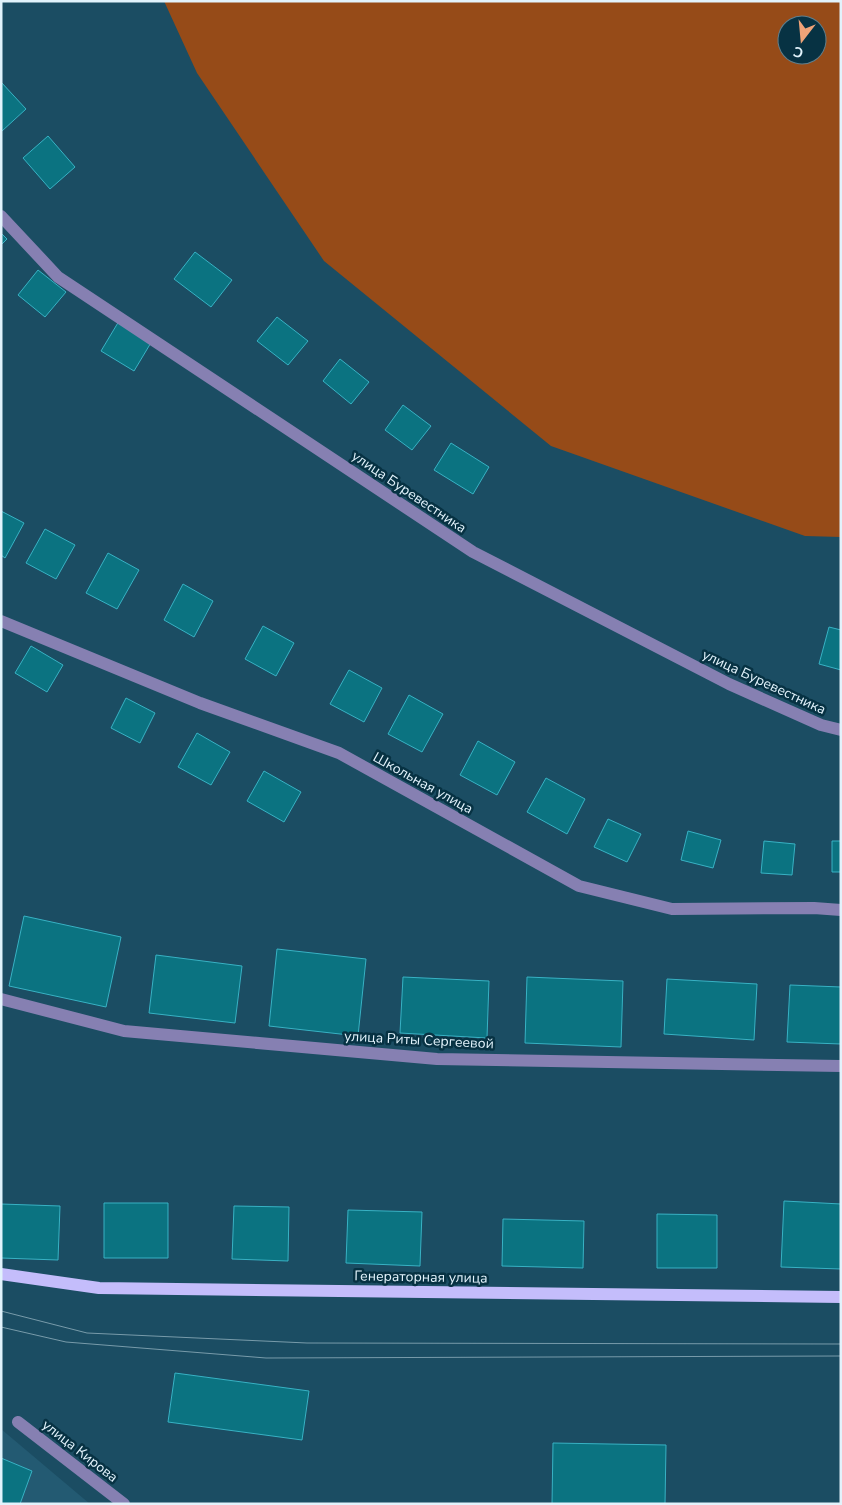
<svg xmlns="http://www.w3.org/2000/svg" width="842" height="1505" viewBox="0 0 842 1505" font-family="'Nunito Sans',sans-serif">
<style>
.built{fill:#235a72}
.green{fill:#964b18;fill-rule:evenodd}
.building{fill:#0b7381;stroke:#38b2c4}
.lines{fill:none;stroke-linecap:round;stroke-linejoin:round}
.minor{stroke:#8680b2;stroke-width:12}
.major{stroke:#c4bdfb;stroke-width:12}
.tram{stroke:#789baa;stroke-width:1}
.labels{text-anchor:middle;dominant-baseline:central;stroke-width:5;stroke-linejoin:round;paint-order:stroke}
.street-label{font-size:14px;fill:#e2f3fc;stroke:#073243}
</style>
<rect width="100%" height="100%" fill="#1b4d63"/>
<path class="built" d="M1 1429 90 1504H1Z"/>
<path class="green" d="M164 1H841V537L805 536 551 446 324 261 197 73ZM787 25H817V55H787Z"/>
<path class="building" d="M1 82 26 109 2 131H1Z
M48 136 75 167 50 189 23 158Z
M1 233 7 239 1 245Z
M195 252 232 280 211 307 174 279Z
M38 270 66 292 45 317 18 295Z
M277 317 308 341 288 365 257 341Z
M119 321 152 341 134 371 101 351Z
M340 359 369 382 351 404 323 381Z
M403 405 431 426 412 450 385 430Z
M451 443 489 467 473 494 434 470Z
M1 511 24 523 5 558 1 555Z
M45 529 75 545 56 579 26 563Z
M108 553 139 570 117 609 86 593Z
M183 584 213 601 194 637 164 620Z
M263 626 294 643 276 676 245 659Z
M829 627 841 630V670L819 664Z
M31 646 63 665 47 692 15 673Z
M349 670 382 688 364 722 330 704Z
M409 695 443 714 422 752 388 734Z
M126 698 155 713 140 743 111 728Z
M197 733 230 752 211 785 178 767Z
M478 741 515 762 497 795 460 775Z
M264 771 301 792 284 822 247 801Z
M546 778 585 799 567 834 527 812Z
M608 819 641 834 627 862 594 847Z
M688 831 721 840 713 868 681 860Z
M764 841 795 844 792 875 761 873Z
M832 841H841V872H832Z
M24 916 121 937 106 1007 9 986Z
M277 949 366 959 358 1036 269 1026Z
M156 955 242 966 235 1023 149 1013Z
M403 977 489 981 487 1038 400 1033Z
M527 977 623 981 621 1047 525 1043Z
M667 979 757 984 754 1040 664 1034Z
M790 985 841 987V1044L787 1042Z
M784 1201 841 1204V1269L781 1267Z
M104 1203H168V1258H104Z
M1 1204 60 1206 58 1260 1 1258Z
M234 1206 289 1207 288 1261 232 1259Z
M348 1210 422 1212 420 1266 346 1263Z
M657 1214 717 1215V1268H657Z
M503 1219 584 1221 583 1268 502 1266Z
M175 1373 309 1391 302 1440 168 1422Z
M553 1443 666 1445 665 1504H552Z
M1 1458 32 1471 20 1504H1Z"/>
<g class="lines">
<path class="minor" d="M1 216 58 277 473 552 729 684 821 725 841 730
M1 621 200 703 339 753 579 886 672 909 814 908 841 910
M1 999 124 1031 437 1059 841 1066
M18 1422 124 1504"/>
<path class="major" d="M1 1274 99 1288 841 1297"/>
<path class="tram" d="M1 1311 87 1333 307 1343 841 1344
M1 1327 66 1342 266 1358 841 1356"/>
</g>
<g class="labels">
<g class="street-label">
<text transform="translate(409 492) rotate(34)">улица Буревестника</text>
<text transform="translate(764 682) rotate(25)">улица Буревестника</text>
<text transform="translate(423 783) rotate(29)">Школьная улица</text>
<text transform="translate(419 1040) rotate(3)">улица Риты Сергеевой</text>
<text transform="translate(421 1277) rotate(1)">Генераторная улица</text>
<text transform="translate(80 1451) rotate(38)">улица Кирова</text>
</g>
</g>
<rect width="842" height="1505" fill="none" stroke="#e2f3fc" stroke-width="5"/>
<g transform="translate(802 40) rotate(196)"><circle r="24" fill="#073243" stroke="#5f7f8d"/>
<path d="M0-4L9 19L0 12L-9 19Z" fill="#efa378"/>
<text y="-8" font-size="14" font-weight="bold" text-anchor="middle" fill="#e2f3fc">С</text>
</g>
</svg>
